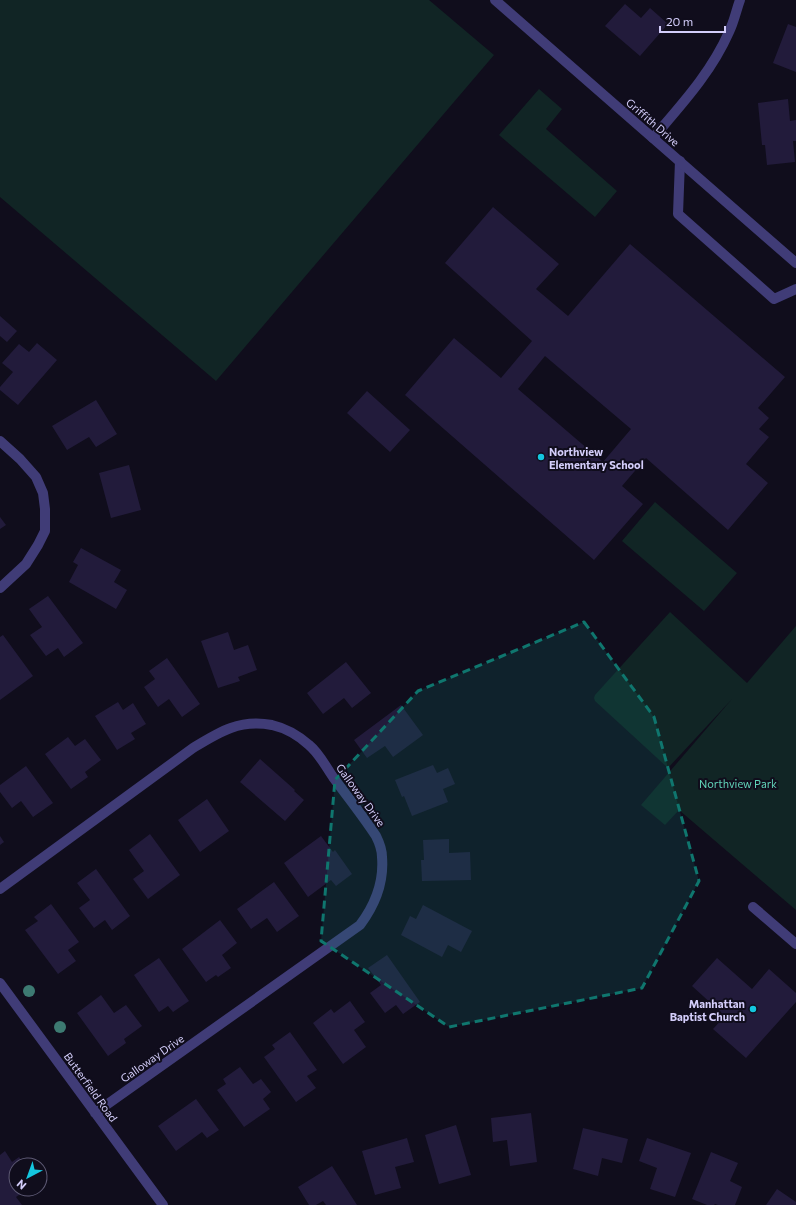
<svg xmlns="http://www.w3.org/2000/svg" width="796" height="1205" viewBox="0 0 796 1205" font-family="Commissioner,sans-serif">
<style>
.green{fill:#112525}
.building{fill:#221b3b;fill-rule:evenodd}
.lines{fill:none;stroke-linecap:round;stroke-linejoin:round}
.service{stroke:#403c77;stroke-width:10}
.minor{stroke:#403c77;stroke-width:10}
.tertiary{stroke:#403c77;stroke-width:10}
.tree{fill:#3d7a72}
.marked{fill:#0f766e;fill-opacity:0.2;stroke:#0f766e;stroke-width:3;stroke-dasharray:8 5;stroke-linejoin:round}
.poi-dot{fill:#14c6df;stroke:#100d1c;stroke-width:1.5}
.labels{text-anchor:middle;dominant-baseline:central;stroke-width:4;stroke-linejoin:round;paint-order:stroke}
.street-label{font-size:11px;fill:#d3cdfa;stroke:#100d1c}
.poi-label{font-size:11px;font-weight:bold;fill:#d3cdfa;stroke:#100d1c;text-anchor:start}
.park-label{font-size:11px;fill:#61d3b9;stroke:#100d1c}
</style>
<rect width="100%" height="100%" fill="#100d1c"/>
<path class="green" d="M0 0H429L494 55 216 381 0 197Z
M539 89 562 109 546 129 617 191 595 217 499 135Z
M655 502 737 573 704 611 622 541Z
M670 612 747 683 796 626V910L679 810 665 825 641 805 732 699 668 768 595 701 594 698 595 695Z"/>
<path class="building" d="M625 4 641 18 650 8 668 24 640 56 605 26Z
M788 24 796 27V72L773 63Z
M788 99 790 121 796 120V141H793L795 162 767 165 765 145H762L758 103Z
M493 207 559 264 536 289 568 316 630 244 785 377 758 408 769 418 759 429 769 437 746 464 768 483 728 530 646 458 622 486 643 504 594 560 405 395 454 338 501 378 532 341 445 263ZM545 356 631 429 603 462 518 389Z
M0 316 17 331 7 342 0 336Z
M37 343 57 360 18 405 0 390V387L13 372 2 363 19 344 29 352Z
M367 391 410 430 390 452 347 413Z
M96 400 117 434 96 447 89 437 67 450 52 426Z
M129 465 141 510 111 518 99 473Z
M0 517 6 525 0 529Z
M81 548 121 570 114 582 127 590 116 609 69 582 78 565 73 562Z
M48 596 83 643 64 657 58 648 46 656 30 635 42 627 29 609Z
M228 632 234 650 248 645 257 670 238 677 240 681 218 688 201 641Z
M3 635 33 676 0 700V637Z
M167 658 200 704 182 717 169 699 158 707 144 687 155 679 149 671Z
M346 662 371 693 352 708 344 698 323 714 307 693Z
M118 702 123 710 133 703 146 724 131 733 135 739 117 750 95 716Z
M401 705 423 735 393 757 385 746 367 758 354 740Z
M68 737 75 746 85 739 101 760 85 772 88 777 71 789 45 754Z
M260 759 295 790 294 791 304 800 285 821 240 782Z
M433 765 437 773 448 768 455 784 443 789 448 802 412 816 404 796 402 797 395 780Z
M26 766 53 803 33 817 21 801 12 808 0 792V785Z
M207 799 229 831 200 852 178 820Z
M150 834 180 875 148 899 133 879 144 871 129 850Z
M0 836 4 842 0 845Z
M321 836 333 852 335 850 352 874 336 886 331 880 308 897 284 863Z
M449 839V853L470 852 471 880 422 881 421 860H424L423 840Z
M96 869 130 916 112 930 105 920 94 928 79 908 90 900 77 883Z
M274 882 299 916 277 932 267 918 251 929 237 909Z
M51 904 79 942 68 950 76 961 58 974 25 930 38 921 34 917Z
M423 905 472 931 461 952 448 945 442 957 401 935 410 916 416 919Z
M220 920 237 943 222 955 231 968 218 977 216 975 206 982 182 949Z
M387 955 420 1002 403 1014 396 1005 385 1013 370 993 381 985 368 968Z
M159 958 189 1001 173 1012 168 1006 159 1012 134 975Z
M717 958 752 989 769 969 796 993V1002L746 1058 713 1029 725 1016 692 986Z
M101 995 114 1013 126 1005 142 1026 124 1039 126 1043 108 1056 77 1013Z
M350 1001 365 1022 354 1030 366 1047 343 1064 313 1023 331 1009 334 1013Z
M290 1032 317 1070 307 1076 316 1088 296 1102 264 1057 275 1049 272 1045Z
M240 1067 253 1084 261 1079 271 1092 263 1099 270 1109 244 1127 217 1090 226 1084 223 1079Z
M196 1099 219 1130 207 1138 202 1132 176 1151 158 1126Z
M531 1113 537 1162 510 1166 507 1140 493 1142 491 1118Z
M456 1125 471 1175 439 1184 425 1135Z
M583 1128 628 1139 622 1163 602 1158 598 1176 573 1169Z
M407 1138 414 1162 395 1167 401 1188 375 1195 362 1151Z
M647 1138 691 1153 675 1197 650 1189 657 1168 639 1161Z
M5 1151 12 1162 19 1157 25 1165H16V1189H28L16 1197 22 1205H0V1155Z
M711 1152 738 1163 730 1181 742 1187 735 1205H718L715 1204 714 1205H707L692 1199Z
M332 1166 357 1205H326L323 1201 316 1205H309L298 1187Z
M777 1189 796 1202V1205H766Z"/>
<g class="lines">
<path class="service" d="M680 161 678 214 774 299 796 289"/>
<path class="minor" d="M653 138C681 105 711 73 729 32 734 22 736 11 740 0
M0 441 20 459 36 477 43 493 45 509V531L38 545 26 564 0 588
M0 889 193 748C219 732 239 719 272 725 285 728 299 736 309 745 319 753 326 767 333 777 347 796 363 816 376 836 379 842 382 850 382 857 384 881 375 905 360 925L95 1113
M753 907 796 944
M0 983 163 1205"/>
<path class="tertiary" d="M495 0 796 263"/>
</g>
<g class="tree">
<circle cx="29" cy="991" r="6"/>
<circle cx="60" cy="1027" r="6"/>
</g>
<path class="marked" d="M584 622 654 717 699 881 642 988 449 1027 321 941 335 780 418 691Z"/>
<g class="poi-dot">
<circle cx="541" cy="457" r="4"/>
<circle cx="753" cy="1009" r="4"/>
</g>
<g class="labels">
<g class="street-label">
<text transform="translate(653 122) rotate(41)">Griffith Drive</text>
<text transform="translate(361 795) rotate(54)">Galloway Drive</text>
<text transform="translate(152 1058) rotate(-35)">Galloway Drive</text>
<text transform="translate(91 1087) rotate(54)">Butterfield Road</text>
</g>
<g class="poi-label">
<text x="549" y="451">Northview<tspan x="549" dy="13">Elementary School</tspan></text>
<text x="745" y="1003" text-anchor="end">Manhattan<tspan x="745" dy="13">Baptist Church</tspan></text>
</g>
<g class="park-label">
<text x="738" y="783">Northview Park</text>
</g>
</g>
<g transform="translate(28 1177) rotate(221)"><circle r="19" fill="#100d1c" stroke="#5e5a75"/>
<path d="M0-3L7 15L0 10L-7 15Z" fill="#14c6df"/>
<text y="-6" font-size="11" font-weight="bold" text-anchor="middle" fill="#d3cdfa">N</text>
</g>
<path d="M660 26v6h65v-6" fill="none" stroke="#d3cdfa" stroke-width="2"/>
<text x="666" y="26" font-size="12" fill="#d3cdfa" stroke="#100d1c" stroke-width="3" paint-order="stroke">20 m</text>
</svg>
